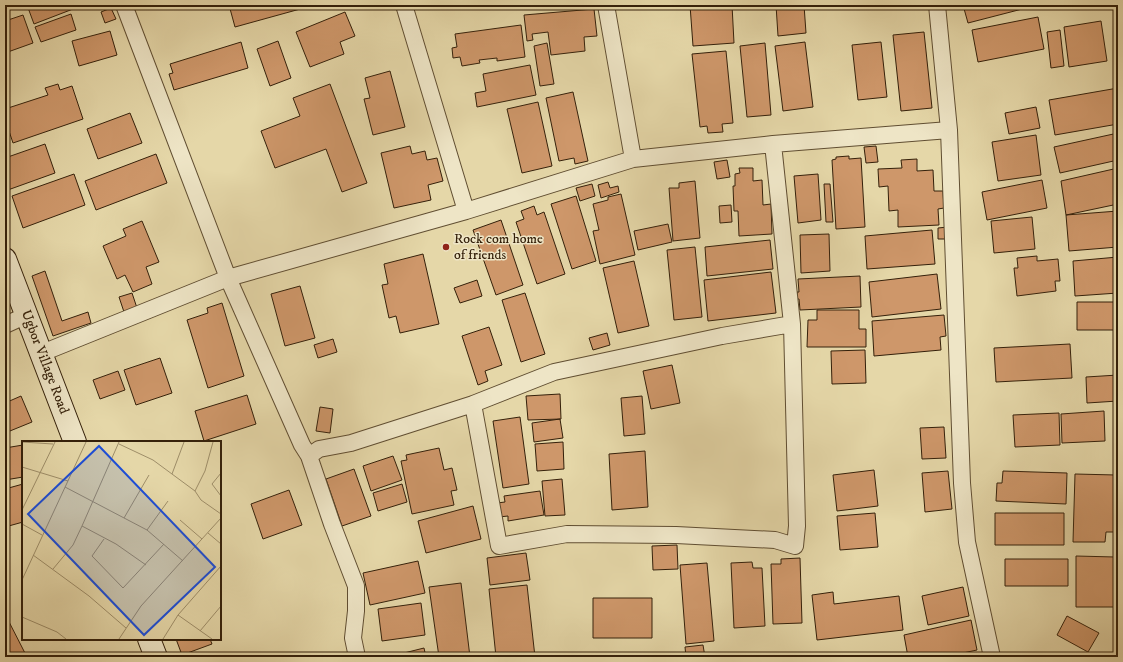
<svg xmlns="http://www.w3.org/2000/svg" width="1123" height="662" viewBox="0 0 1123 662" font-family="'IM FELL DW Pica',serif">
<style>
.building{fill:#ce976a;stroke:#34200a}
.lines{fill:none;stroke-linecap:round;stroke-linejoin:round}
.street-casing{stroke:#604e32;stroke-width:18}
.secondary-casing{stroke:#34200a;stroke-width:24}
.street{stroke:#eee5c6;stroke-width:16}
.secondary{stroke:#eee5c6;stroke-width:22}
.poi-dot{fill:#8f2418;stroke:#eee5c6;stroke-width:1.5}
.labels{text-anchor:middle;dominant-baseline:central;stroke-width:3;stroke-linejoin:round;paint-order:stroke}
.poi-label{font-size:14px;fill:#34200a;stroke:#eee5c6;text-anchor:start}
.street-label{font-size:14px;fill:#34200a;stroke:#eee5c6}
.inset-road{fill:none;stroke:#9e8e69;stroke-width:1}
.view{fill:#1d4ed8;fill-opacity:0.15;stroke:#1d4ed8;stroke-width:2}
.inset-edge{fill:none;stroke:#34200a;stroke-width:2}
</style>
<rect width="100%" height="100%" fill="#e5d7a8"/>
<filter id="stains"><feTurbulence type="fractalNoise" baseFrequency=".005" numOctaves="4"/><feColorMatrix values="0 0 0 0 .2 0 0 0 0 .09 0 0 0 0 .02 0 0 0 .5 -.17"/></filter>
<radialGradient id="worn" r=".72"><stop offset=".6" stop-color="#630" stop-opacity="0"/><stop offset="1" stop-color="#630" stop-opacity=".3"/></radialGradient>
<path class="building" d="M27 5H72L73 9 34 24Z
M229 5H311V6L235 27Z
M690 5H732L734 43 693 46Z
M776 5H804L806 33 778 36Z
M963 5H1029L1030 7 968 23Z
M111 8 116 19 105 23 101 12Z
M594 9 597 36 584 37 585 51 551 55 548 32 532 34 533 40 527 41 524 15Z
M345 12 355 36 340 42 344 54 310 67 296 32Z
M71 14 76 30 41 42 35 27Z
M23 15 33 43 5 53V21Z
M1038 17 1044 49 978 62 972 30Z
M1101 21 1107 61 1069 67 1064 27Z
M521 25 525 57 497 61V58L479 60 480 63 462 66 460 57 453 58 452 48 457 47 455 34Z
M1060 30 1064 66 1051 68 1047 32Z
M110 31 117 55 79 66 72 41Z
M924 32 932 108 901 111 893 35Z
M278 41 291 78 270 86 257 49Z
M241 42 248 68 174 90 169 74 173 73 170 64Z
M805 42 813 107 783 111 775 46Z
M881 42 887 97 858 100 852 45Z
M547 43 554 84 540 86 534 46Z
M765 43 771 115 747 117 740 46Z
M726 51 733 123 722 124 723 132 708 133 707 126 700 127 692 54Z
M530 65 536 95 477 107 475 93 486 91 483 74Z
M390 71 405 127 373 135 364 99 370 98 365 78Z
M58 84 60 90 72 86 83 119 13 143 5 119V109L48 95 45 88Z
M330 84 367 183 342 192 326 149 275 168 261 131 300 116 293 98Z
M1118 88V124L1055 135 1049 100Z
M573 92 588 161 575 164 574 158 559 161 546 98Z
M538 102 552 166 522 173 507 109Z
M1036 107 1040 128 1009 134 1005 113Z
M130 113 142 143 98 159 87 129Z
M1118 133V160L1060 173 1054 147Z
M1036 135 1041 175 998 181 992 142Z
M45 144 55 173 5 191V158Z
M410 146 412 154 425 151 427 160 437 158 443 181 428 185 431 200 394 208 381 153Z
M876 146 878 162 866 163 864 147Z
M156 154 167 183 96 210 85 181Z
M849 156V159L861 158 865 227 836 229 832 160 836 159V157Z
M917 159V171L933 170 934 191H943L944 208 938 209 939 225 898 227V210L889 211 888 186 879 187 878 169 902 168 901 160Z
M727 160 730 177 717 179 714 162Z
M739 168H753V181L762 180 763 205 771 204 772 234 739 236 738 211H734L733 186H735V174L740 173Z
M1118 168V204L1066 215 1061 181Z
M74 174 85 205 23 228 12 196Z
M818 174 821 220 798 223 794 176Z
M1042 180 1047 208 987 220 982 192Z
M695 181 700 238 673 241 669 188H679V183Z
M608 182 610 188 618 186 619 192 601 198 598 185Z
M592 184 595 196 580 201 576 188Z
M824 184H830L833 222H826Z
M621 194 635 255 600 264 593 231 599 230 593 204 608 200V197Z
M576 196 596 261 572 269 551 204Z
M731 205 732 222 720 223 719 206Z
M534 206 537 215 544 212 565 274 537 284 516 222 524 219 521 211Z
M1118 211V247L1069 251 1066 215Z
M1032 217 1035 249 994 253 991 221Z
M501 220 523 285 496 295 473 230Z
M142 221 159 262 146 267 152 284 133 292 125 275 117 279 103 246 126 236 123 229Z
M668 224 672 242 638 250 634 231Z
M948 227 949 239H938V228Z
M932 230 935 264 867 269 865 236Z
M829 234 830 271 801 273 800 235Z
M770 240 773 269 707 276 705 247Z
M695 247 702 317 674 320 667 250Z
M423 254 439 324 400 333 396 316 389 318 382 285 388 284 384 264Z
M1037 256V261L1058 259 1060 281H1055L1056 291 1017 296 1014 268H1018L1017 258Z
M1118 257V293L1075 296 1073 261Z
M634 261 649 326 618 333 603 268Z
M45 271 62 321 88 312 91 323 53 336 32 276Z
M771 272 776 313 708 321 704 280Z
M937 274 941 309 872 317 869 282Z
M860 276 861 307 800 310 799 299H797V292H799L798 279Z
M477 280 482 296 460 303 454 288Z
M300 286 315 338 285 346 271 294Z
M132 293 137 308 124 312 119 297Z
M525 293 545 354 521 362 502 300Z
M1077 302H1118V330H1077Z
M222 303 244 376 208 388 187 320 208 313 207 308Z
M817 310H859V329H866V347H807L808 320H817Z
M944 315 946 336 940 337 941 350 874 356 872 321Z
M489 327 502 365 485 371 488 381 478 385 462 336Z
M607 333 610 345 593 350 589 338Z
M333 339 337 352 318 358 314 345Z
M1070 344 1072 378 996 382 994 348Z
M865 350 866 383 832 384 831 351Z
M160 358 172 393 136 405 124 370Z
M672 365 680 403 651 409 643 371Z
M118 371 125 390 100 399 93 380Z
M1118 375V401L1087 403 1086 377Z
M560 394 561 419 528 420 526 396Z
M247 395 256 424 204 441 195 411Z
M21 396 32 422 5 433V403Z
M642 396 645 434 624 436 621 398Z
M320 407 333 409 330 433 316 431Z
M1104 411 1105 441 1062 443 1061 414Z
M1059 413 1060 445 1015 447 1013 415Z
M520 417 529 484 503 488 493 421Z
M560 419 563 438 534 442 532 423Z
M944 427 946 458 922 459 920 428Z
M563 442 564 469 537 471 535 444Z
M23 445V477L5 480V448Z
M439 448 444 470 452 468 457 490 451 491 454 505 412 514 401 461 407 460 406 455Z
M645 451 648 507 612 510 609 454Z
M393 456 402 480 371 491 363 466Z
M354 469 371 516 342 526 326 479Z
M874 470 878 506 837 511 833 475Z
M948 471 952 509 925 512 922 473Z
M1003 471 1067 473 1066 504 996 501 997 483H1002Z
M1075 474 1116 475 1114 532H1106L1105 542H1073Z
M562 479 565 515 545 516 542 481Z
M23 484V522L5 527V489Z
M402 484 407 502 378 511 373 493Z
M289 490 302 525 263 539 251 504Z
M540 491 544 515 508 521V516L499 517 497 503 505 502 504 496Z
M473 506 481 539 426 553 418 521Z
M875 513 878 547 840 550 837 516Z
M995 513H1064V545H995Z
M677 545 678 569 653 570 652 546Z
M526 553 530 580 490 585 487 558Z
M1076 556 1115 557V570H1118V584H1114V607H1076Z
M800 558 802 623 773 624 771 564H781V559Z
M1005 559H1068V586H1005Z
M418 561 425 593 370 605 363 573Z
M752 562 753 568H762L765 626 734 628 731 563Z
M707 563 714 641 686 644 680 565Z
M461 583 470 657H439L429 587Z
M527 585 535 657H496L489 589Z
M963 587 969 616 928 625 922 596Z
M833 592 834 604 899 596 903 630 817 640 812 595Z
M593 598H652V638H593Z
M421 603 425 635 382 641 378 609Z
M5 616H6L27 657H5Z
M1067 616 1099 633 1088 652 1057 635Z
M971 620 977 650 944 657H908L904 635Z
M176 639H210L212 644 182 655Z
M703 645 705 657H686L685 647Z
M424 648 426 657H388Z"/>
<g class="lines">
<g class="street-casing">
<path id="street" d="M124 5 228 278 302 445 309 456 319 449 351 443 473 404 554 372 722 336 792 324
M404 5 466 211
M606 5 633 159
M937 5 949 130 962 483 967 542 992 657
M5 325 27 315
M42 353 228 278 466 211 633 159 773 144 949 130
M473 404 499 546 567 534 676 535 775 540 795 546 797 526 792 324 773 144
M309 456 332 524 356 586V611L353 638 357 657"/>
</g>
<g class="secondary-casing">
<path id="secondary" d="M5 259 75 442
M149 639 156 657"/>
</g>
<use href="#street" class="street"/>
<use href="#secondary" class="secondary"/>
</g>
<circle class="poi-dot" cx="446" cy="247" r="4"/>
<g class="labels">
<g class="poi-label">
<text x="454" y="239">Rock com home<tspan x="454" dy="16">of friends</tspan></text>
</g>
<g class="street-label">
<text transform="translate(45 362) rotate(69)">Ugbor Village Road</text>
</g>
</g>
<g transform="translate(22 441)">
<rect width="199" height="199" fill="#e5d7a8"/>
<path class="inset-road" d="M0 1 31 3M97 1 60 85 94 103 124 124M191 1 183 30 173 50 179 59 199 73M97 3 131 19 173 50M0 26 46 40M199 32 190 43 199 55M150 33 162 1M43 46 125 89 161 120M0 69 33 1M102 77 127 34M158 79 180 98M0 83 20 94M125 89 146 60M186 92 199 103M82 98 70 115 101 147 142 103M11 114 67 155 104 187M31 128 51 104 60 85M0 139 64 1M156 174 190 198M0 176 35 191 44 198M178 190 199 165M97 198 119 165 199 77M141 198 156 174 199 125"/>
<path class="view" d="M77 5 193 126 122 194 6 73Z"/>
<rect width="199" height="199" class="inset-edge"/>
</g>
<rect width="1123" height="662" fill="none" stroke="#e5d7a8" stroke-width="20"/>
<rect x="6" y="6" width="1111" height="650" fill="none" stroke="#34200a" stroke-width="2"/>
<rect x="10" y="10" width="1103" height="642" fill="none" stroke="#34200a"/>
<rect width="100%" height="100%" filter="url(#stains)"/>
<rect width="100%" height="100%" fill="url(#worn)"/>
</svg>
